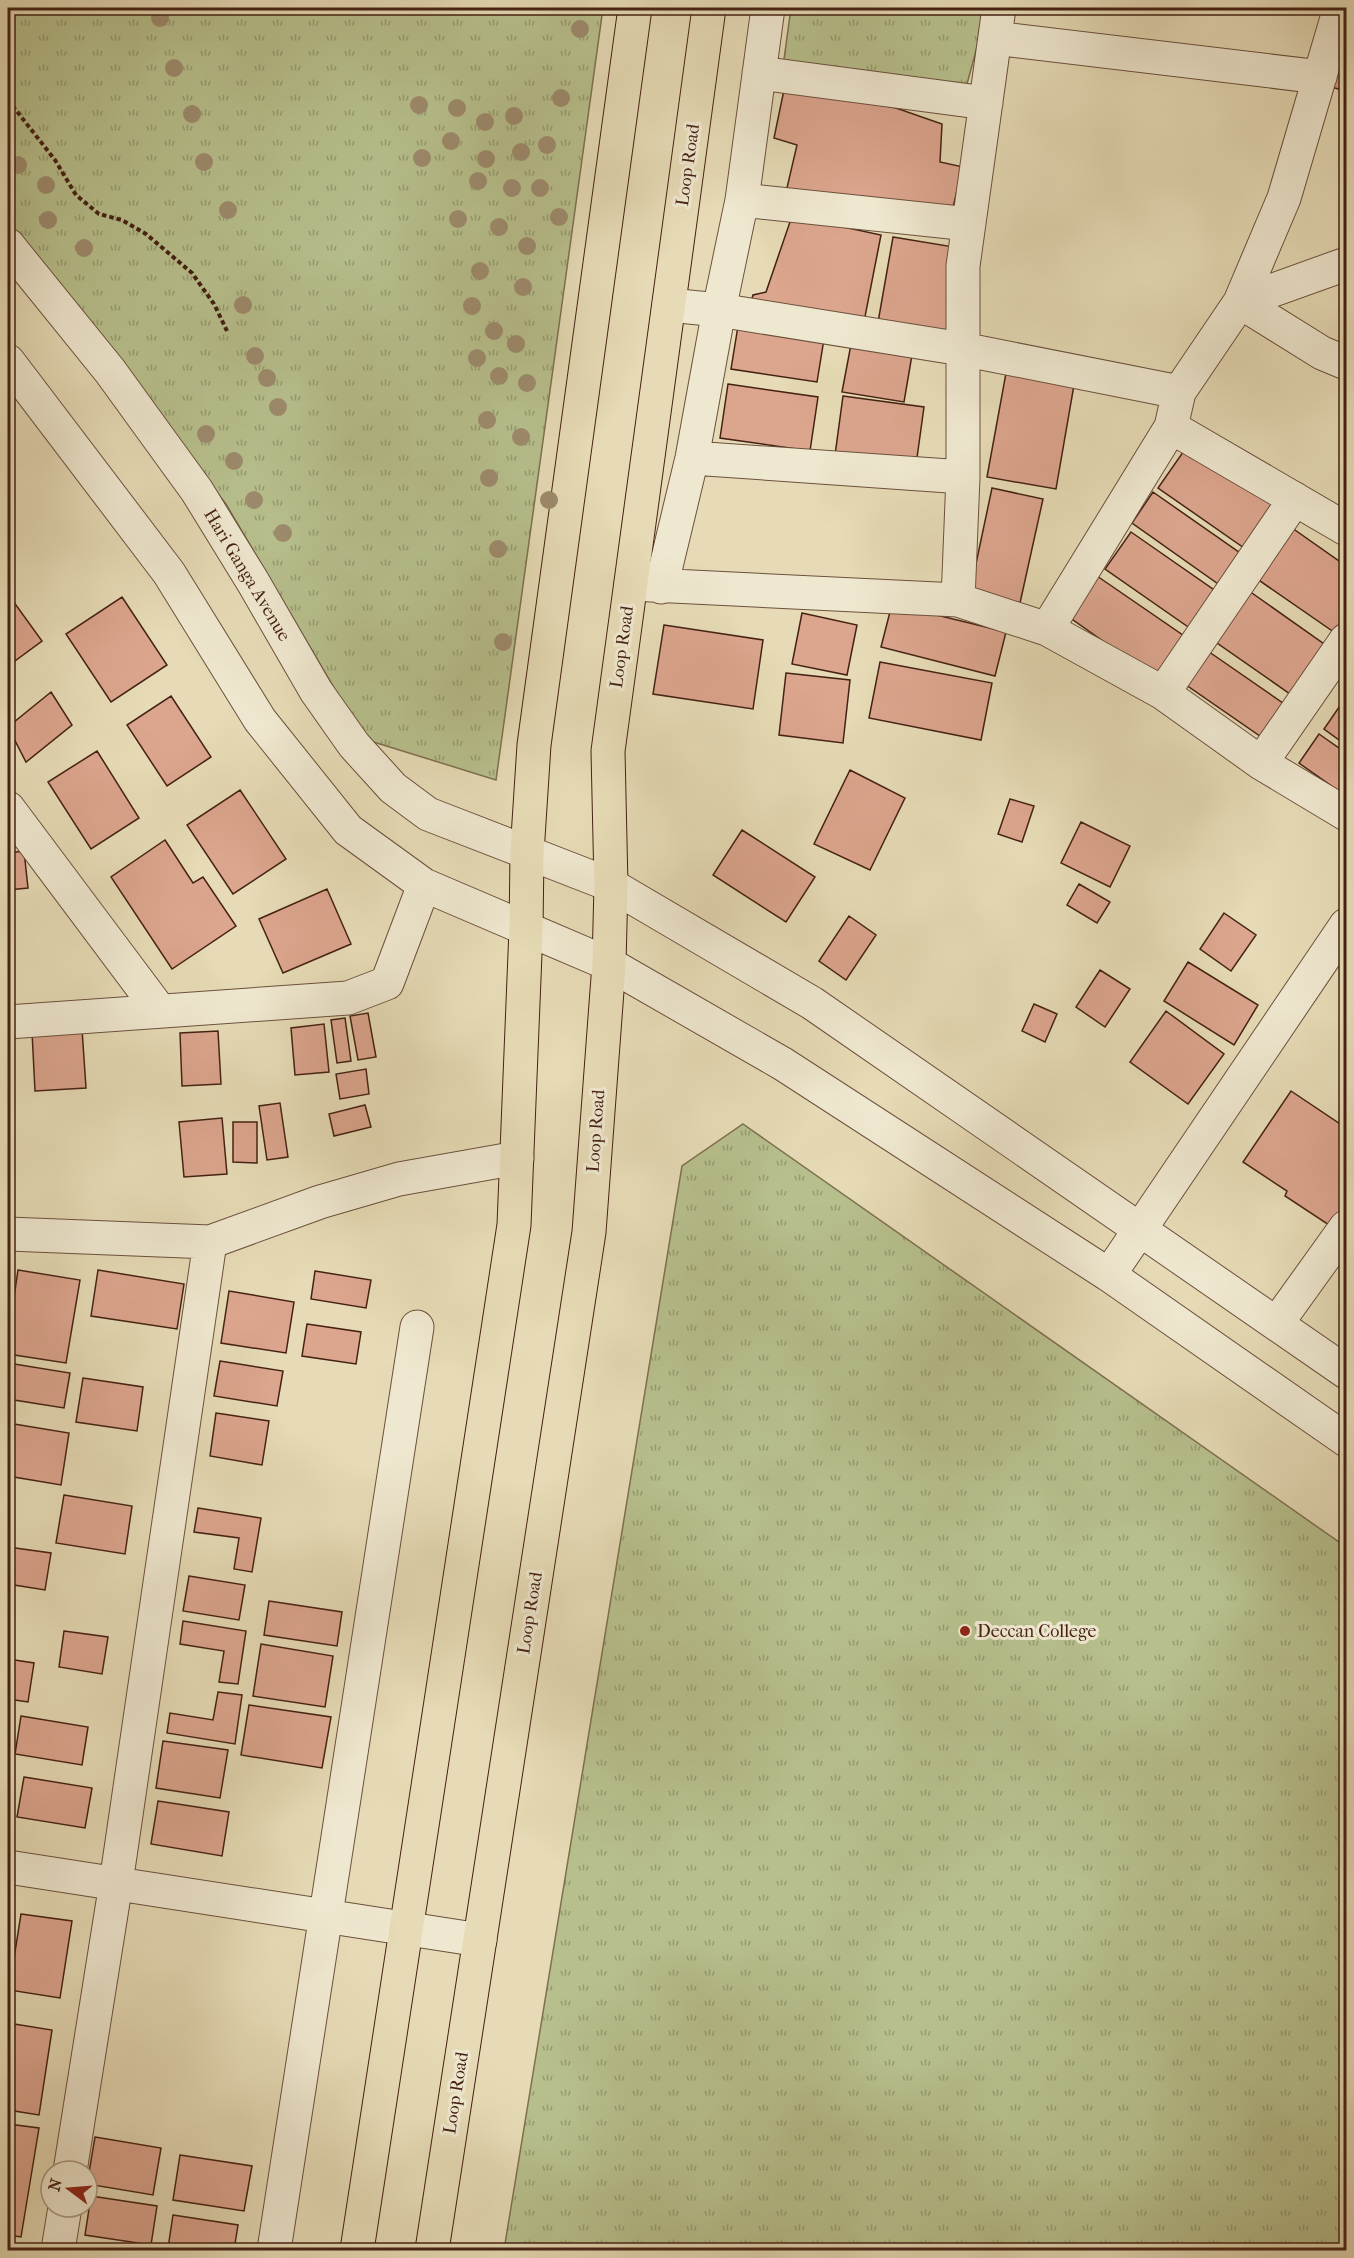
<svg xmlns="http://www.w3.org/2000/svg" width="1354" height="2258" viewBox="0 0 1354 2258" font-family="'IM FELL French Canon',serif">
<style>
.grass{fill:url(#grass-tufts);stroke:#7e7050;stroke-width:1.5}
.building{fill:#dca58e;stroke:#442113;stroke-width:1.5}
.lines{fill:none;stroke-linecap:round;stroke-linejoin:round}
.minor-casing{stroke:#6c503c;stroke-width:35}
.major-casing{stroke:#442113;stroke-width:35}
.path{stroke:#442113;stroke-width:4;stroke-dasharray:4.5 3;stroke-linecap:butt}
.minor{stroke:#efe8d0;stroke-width:33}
.major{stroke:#e6dbb6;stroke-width:33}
.tree{fill:#9d8b6d}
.poi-dot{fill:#8f2418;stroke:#efe8d0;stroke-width:2}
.labels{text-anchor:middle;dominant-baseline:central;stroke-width:6;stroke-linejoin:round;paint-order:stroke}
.street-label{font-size:18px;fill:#442113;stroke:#efe8d0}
.poi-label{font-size:18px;fill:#442113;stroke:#efe8d0;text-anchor:start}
</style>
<defs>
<pattern id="grass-tufts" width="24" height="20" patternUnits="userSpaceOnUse" patternTransform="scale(1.5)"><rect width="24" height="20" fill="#b7c08d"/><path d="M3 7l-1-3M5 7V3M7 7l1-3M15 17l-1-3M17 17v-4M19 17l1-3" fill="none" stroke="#969c72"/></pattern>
</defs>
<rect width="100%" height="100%" fill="#e6dbb6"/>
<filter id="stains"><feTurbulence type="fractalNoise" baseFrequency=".00333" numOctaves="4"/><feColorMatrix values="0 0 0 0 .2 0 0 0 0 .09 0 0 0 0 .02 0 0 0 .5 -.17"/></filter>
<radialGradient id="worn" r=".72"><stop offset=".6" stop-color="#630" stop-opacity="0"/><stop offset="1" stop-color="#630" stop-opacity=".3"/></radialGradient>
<path class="grass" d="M8 8H603L496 780 364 739 226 504 8 229Z
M791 8H978L984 21 967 84 783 67Z
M743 1124 1346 1547V2250H504L682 1166Z"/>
<path class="building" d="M1346 44V91L1331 87Z
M785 85 896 108 942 124 940 162 963 167 951 215 786 192 797 145 774 138Z
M792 216 881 235 863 327 749 309 753 295 766 292Z
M893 237 960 248 947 339 877 328Z
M739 320 825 333 817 382 731 369Z
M852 339 913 349 904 402 842 392Z
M1006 373 1074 385 1056 489 987 477Z
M728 384 818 397 810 451 720 438Z
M843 396 924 407 916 465 835 455Z
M1188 445 1276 506 1247 550 1158 488Z
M992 488 1043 499 1020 603 970 592Z
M1153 492 1243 555 1221 586 1132 523Z
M1285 523 1346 566V629L1341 637 1250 574Z
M1131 532 1220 594 1194 631 1105 569Z
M1097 576 1190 640 1161 682 1069 617Z
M1242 586 1334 651 1300 701 1207 636Z
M8 594 42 641 8 666Z
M122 597 167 665 111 702 66 634Z
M892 604 1006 632 995 676 881 647Z
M802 613 857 625 847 675 792 664Z
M664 625 763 640 753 709 653 694Z
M1202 647 1293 710 1270 743 1179 680Z
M880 662 992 683 981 740 869 718Z
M786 673 850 680 843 743 779 735Z
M51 692 72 725 26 762 8 727Z
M171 696 211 757 167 786 127 725Z
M1346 697V745L1324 729Z
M1319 734 1346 753V796L1299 763Z
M97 751 139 818 91 849 48 782Z
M850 770 905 798 870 870 814 844Z
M240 790 286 859 233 894 187 825Z
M1010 799 1034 806 1022 842 998 834Z
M1081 822 1130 846 1110 887 1061 863Z
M742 830 815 877 786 922 713 875Z
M165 840 193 883 203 877 236 926 172 969 111 877Z
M24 851 28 888 8 890V853Z
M1079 884 1110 902 1097 923 1067 905Z
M327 889 351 944 283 973 259 919Z
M1224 913 1256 935 1231 971 1200 949Z
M849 916 876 935 846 980 819 961Z
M1188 962 1258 1005 1234 1045 1164 1001Z
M1100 970 1130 989 1105 1027 1076 1007Z
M1034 1004 1057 1014 1045 1042 1022 1031Z
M1166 1011 1224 1054 1188 1104 1130 1062Z
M368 1013 376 1057 358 1060 350 1016Z
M345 1018 351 1061 337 1063 331 1020Z
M324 1024 329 1072 295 1075 291 1028Z
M82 1029 86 1088 35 1091 32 1032Z
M218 1031 221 1084 182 1086 180 1033Z
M366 1069 369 1094 340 1099 336 1074Z
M1291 1091 1346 1128V1211L1335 1229 1285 1196 1287 1191 1243 1162Z
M280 1103 288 1157 267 1160 259 1106Z
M365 1105 371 1127 334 1136 329 1114Z
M222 1118 227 1174 184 1177 179 1122Z
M233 1122H257V1163L233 1162Z
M18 1270 80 1280 66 1363 8 1354V1338Z
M98 1270 184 1284 177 1329 91 1316Z
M315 1271 371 1280 366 1308 311 1299Z
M229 1291 294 1302 286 1353 221 1343Z
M307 1324 361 1332 356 1364 302 1356Z
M220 1361 283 1371 277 1406 214 1396Z
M8 1363 70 1373 64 1408 8 1399Z
M83 1378 143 1387 137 1431 76 1422Z
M216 1413 269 1421 262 1465 210 1456Z
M8 1423 69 1433 61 1485 8 1476Z
M64 1495 132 1506 125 1554 56 1543Z
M198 1508 261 1518 252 1572 234 1569 239 1538 194 1532Z
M8 1547 51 1553 45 1590 8 1584Z
M189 1576 245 1585 239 1620 183 1611Z
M269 1601 342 1612 337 1646 264 1635Z
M183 1621 246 1631 238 1684 219 1682 224 1651 180 1644Z
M64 1631 108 1637 102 1674 59 1667Z
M261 1644 333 1656 325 1707 253 1696Z
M8 1659 34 1663 28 1702 8 1699Z
M218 1692 242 1695 235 1744 167 1733 170 1713 213 1720Z
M249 1705 331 1717 322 1768 241 1755Z
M21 1716 88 1727 82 1765 15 1754Z
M163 1741 228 1750 220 1798 156 1788Z
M24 1777 92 1788 85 1828 17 1817Z
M158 1801 229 1812 222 1856 151 1844Z
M21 1914 72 1921 60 1998 9 1990Z
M8 2023 52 2030 39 2115 8 2110Z
M8 2124 39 2128 21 2237 8 2235Z
M95 2137 161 2148 153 2195 87 2184Z
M180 2155 252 2166 244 2211 173 2200Z
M91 2196 157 2206 151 2245 85 2235Z
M173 2215 238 2225 234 2250H184L168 2248Z"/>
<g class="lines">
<g class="minor-casing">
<path id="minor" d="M995 38 1320 77
M759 73 986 103
M742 200 969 224
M8 245 110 371 197 491 253 582 316 691 354 745 393 788 428 814 611 885 812 1003 1346 1372
M1240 302 1322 353 1346 363
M1240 302 1346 264
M669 305 719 310 962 349 1179 392
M8 361 169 573 260 720 348 830 424 885 609 964 783 1064 1109 1275 1346 1440
M1171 427 1346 529
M692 458 963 477
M631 584 958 600 1047 629 1163 693 1261 763 1346 814
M661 587 692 458 719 310 742 200 768 8
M958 600 963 477V266L999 8
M1047 629 1171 427 1179 392 1240 302 1284 198 1340 8
M1163 693 1295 499
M1261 763 1346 640
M8 808 160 1011
M8 1022 348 998 387 983 424 885
M8 1234 210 1242 320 1202 399 1179 517 1158
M1109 1275 1346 925
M1277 1323 1346 1227
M8 1867 480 1940
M70 2171 116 1883 210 1242
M58 2250 65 2207
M274 2250 417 1327"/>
</g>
<g class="major-casing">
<path id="major" d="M357 2250 514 1225 526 929 527 853 534 745 635 8
M432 2250 589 1232 609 964 611 885 608 751 709 8"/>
</g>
<path class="path" d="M8 100 55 160 76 195 99 214 122 220 146 234 192 273 214 304 227 331"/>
<use href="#minor" class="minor"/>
<use href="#major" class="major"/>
</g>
<g class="tree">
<circle cx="160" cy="18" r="9"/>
<circle cx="580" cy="29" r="9"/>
<circle cx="174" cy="68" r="9"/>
<circle cx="561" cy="98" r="9"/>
<circle cx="419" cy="105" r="9"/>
<circle cx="457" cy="108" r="9"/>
<circle cx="192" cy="114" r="9"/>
<circle cx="514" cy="116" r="9"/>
<circle cx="485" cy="122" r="9"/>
<circle cx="451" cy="141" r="9"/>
<circle cx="547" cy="145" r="9"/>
<circle cx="521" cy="152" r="9"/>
<circle cx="422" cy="158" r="9"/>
<circle cx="486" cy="159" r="9"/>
<circle cx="204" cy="162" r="9"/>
<circle cx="18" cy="165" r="9"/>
<circle cx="478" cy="181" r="9"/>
<circle cx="46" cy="185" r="9"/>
<circle cx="512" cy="188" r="9"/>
<circle cx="540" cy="188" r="9"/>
<circle cx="228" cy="210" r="9"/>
<circle cx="559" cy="217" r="9"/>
<circle cx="458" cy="219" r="9"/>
<circle cx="48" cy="220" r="9"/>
<circle cx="499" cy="227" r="9"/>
<circle cx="527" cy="246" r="9"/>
<circle cx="84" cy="248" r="9"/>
<circle cx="480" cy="271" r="9"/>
<circle cx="523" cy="287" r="9"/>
<circle cx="243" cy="305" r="9"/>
<circle cx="472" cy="306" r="9"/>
<circle cx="494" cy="331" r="9"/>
<circle cx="516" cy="344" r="9"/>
<circle cx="255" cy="356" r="9"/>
<circle cx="477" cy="358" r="9"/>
<circle cx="499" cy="376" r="9"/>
<circle cx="267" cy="378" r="9"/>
<circle cx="527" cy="383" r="9"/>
<circle cx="278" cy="407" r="9"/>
<circle cx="487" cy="420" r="9"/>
<circle cx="206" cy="434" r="9"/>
<circle cx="521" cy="437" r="9"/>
<circle cx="234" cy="461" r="9"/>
<circle cx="489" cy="478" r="9"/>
<circle cx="254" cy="500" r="9"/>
<circle cx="549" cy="500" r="9"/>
<circle cx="283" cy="533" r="9"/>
<circle cx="498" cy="549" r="9"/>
<circle cx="503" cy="642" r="9"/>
</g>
<circle class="poi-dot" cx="965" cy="1631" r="6"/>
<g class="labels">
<g class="street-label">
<text transform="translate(688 165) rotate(-82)">Loop Road</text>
<text transform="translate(247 575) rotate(59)">Hari Ganga Avenue</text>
<text transform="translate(622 647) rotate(-82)">Loop Road</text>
<text transform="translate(596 1131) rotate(-86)">Loop Road</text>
<text transform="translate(530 1613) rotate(-81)">Loop Road</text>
<text transform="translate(456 2093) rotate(-81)">Loop Road</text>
</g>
<g class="poi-label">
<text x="977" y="1631">Deccan College</text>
</g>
</g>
<rect width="1354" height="2258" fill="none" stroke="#e6dbb6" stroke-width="30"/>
<rect x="9" y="9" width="1336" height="2240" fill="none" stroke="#442113" stroke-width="3"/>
<rect x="15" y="15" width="1324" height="2228" fill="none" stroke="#442113" stroke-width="1.5"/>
<g transform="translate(69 2189) rotate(286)"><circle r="28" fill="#efe8d0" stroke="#ab9884" stroke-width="1.5"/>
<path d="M0-4.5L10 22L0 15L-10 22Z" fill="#8f2418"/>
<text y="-9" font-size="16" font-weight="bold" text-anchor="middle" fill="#442113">N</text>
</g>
<rect width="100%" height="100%" filter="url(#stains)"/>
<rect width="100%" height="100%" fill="url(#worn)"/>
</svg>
